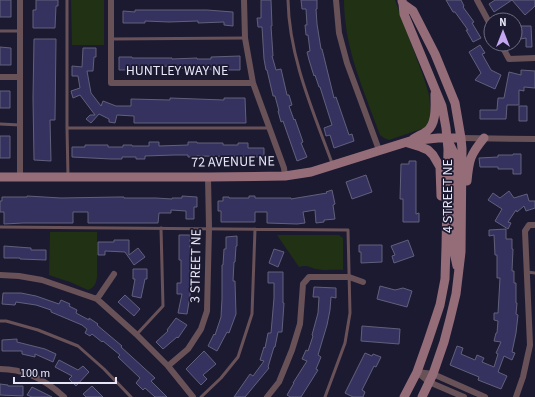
<svg xmlns="http://www.w3.org/2000/svg" width="535" height="397" viewBox="0 0 535 397" font-family="'Source Sans 3',sans-serif">
<style>
.green{fill:#203114}
.building{fill:#36325f;stroke:#61607b}
.lines{fill:none;stroke-linecap:round;stroke-linejoin:round}
.lane{stroke:#695158;stroke-width:3}
.street{stroke:#695158;stroke-width:6}
.secondary{stroke:#956d79;stroke-width:9}
.labels{text-anchor:middle;dominant-baseline:central;stroke-width:3.5;stroke-linejoin:round;paint-order:stroke}
.street-label{font-size:14px;fill:#e6e6f6;stroke:#1c1a31}
</style>
<rect width="100%" height="100%" fill="#1c1a31"/>
<path class="green" d="M71 0H104V45H72Z
M344 0H395L424 78 429 95 431 114 428 124 424 128 389 140 384 138 380 135C364 91 344 48 344 0Z
M50 232H97V277C96 284 94 288 88 290L70 282 49 275Z
M277 235H339L343 238V270C335 269 325 271 317 269 309 268 309 264 299 267Z"/>
<path class="building" d="M0 0H11V17H0Z
M36 0H58V6H56L55 28H33V10H36Z
M261 0H271L272 26H271L273 56H272L276 70 281 69 287 95H289L292 105 289 106 294 120 295 119 303 142 301 143 307 157 297 161 283 121 281 122 278 111H279L275 96H273L267 70H266L264 59 262 27H258L257 18H261Z
M301 0H317V9H316L317 24 321 49H322L334 98 336 97 349 135 352 134 354 141 334 148 330 135 326 136 324 128 332 125 320 87H319L315 75 314 76 309 60 307 52 310 51 308 35H306L305 25H307L306 9H302Z
M446 0H461L464 6 463 7 474 22 472 23 481 38 473 42 466 30H468L455 12H453Z
M495 0H535V6L525 15 512 0 494 12 489 4Z
M135 10H207L233 12V26L224 25V22L198 23V21L169 22 145 21V23H123V11L135 12Z
M515 26H531L532 47H526V38L515 40Z
M34 39H56L55 120H50L51 161 34 160 33 98Z
M480 45 485 53 482 54 491 70 501 75 495 89 475 80 481 73 469 52Z
M0 47 11 48V65H0Z
M83 48H96V57H94L93 71H87L91 93 101 106 103 101 116 106H131V99L170 100V98L224 100V98H245L246 123H134V116L117 115 115 123 109 122V119L99 114 91 123 86 119 90 115H95L80 95 73 98 71 91 80 88 78 76H72V66L82 67Z
M240 56V70H211V69H199V68L184 67V68L173 69V66L146 67V69H132V70H119V57H132V58H172V59L197 58V59H211V57Z
M521 70 535 71V88L524 87V91L519 90V105H507L506 119H480V110H497L498 98H504L509 72 521 75Z
M0 91H10V108H0Z
M519 106H527V121H519Z
M0 136H10V158H0Z
M149 142H159V146L188 145V142H197V143H223V145H238V143H248V148H264V157L197 156V157H188V155H174L145 156V159H136V157H122V159H111L72 157V147H85V145H108V147H123V145H132V146H149Z
M513 154H521V174H513V169H498V167H480L479 158 498 157V155H513Z
M409 161H416V214L419 213V222H403V199H400L401 164H409Z
M366 175 372 192 352 199 346 182Z
M332 190 335 204 333 205 335 219 324 220V222L316 223 315 210 303 212 305 223 297 224 267 223V212H255V222H221V211H218V201H223V197H229V198H249V196H255V198H291V199L327 193 326 192Z
M509 191 514 198 527 194 529 201H535V208L526 211 524 206 517 212 516 210 508 222 511 223 508 229 495 221 502 209 488 200 493 193 500 198Z
M27 196 61 198 118 197H124V198H156L172 199V198H182V196L197 197V207H194V219H186V211L171 210V213H159L158 223H88V212H73V223H23L4 224V212H0V201H2V197H27Z
M506 229V239H512V249H513L512 271H514V283H516V303H517L516 314 518 315 516 333 512 352 515 353 512 360 504 356 498 372 507 376 501 389 478 380 479 377 450 365 457 346 463 348 461 354 475 360 477 355 484 358 482 362 494 367 498 354 496 353 501 342 494 341 496 333H497L498 321 494 320V313H498L500 278H497V255H495L494 235 489 236V230Z
M179 235H190V266H191L190 296 187 314 178 313 182 294H177V283H181V260H179Z
M237 236V246H236L235 262H234L233 281H235L236 314 229 333 227 332 217 351 208 346 214 334 215 335 221 317 222 299V265H223L224 249H226V237Z
M114 240H129V255L138 248 145 257 134 265 125 252 105 251V255H98V242H114Z
M408 240 414 256 394 263 392 256 395 255 391 246Z
M359 245H382V262L361 263V252H359Z
M4 246 31 248V250H46V260L20 259V258H4Z
M274 249 284 252 278 267 269 263Z
M133 269H147V279H145L141 298 132 296 135 279H133Z
M268 272H283V303H284L282 332H278L275 347H274L268 367 269 368 245 397H234L250 374 253 376 264 361 260 360 264 347 265 348 268 333H271L274 298V283H268Z
M380 286 395 290 403 288 412 291 407 307 377 299Z
M314 287 336 288V298L331 297 330 310 327 325 318 355 321 357 316 369 318 370 301 397H290L287 395 294 383H293L307 361 302 359 306 350 308 351 313 336 312 335 318 313 319 297H313Z
M3 293H21L36 296 59 304 61 300 70 304 69 306 77 310 76 313 89 320V318L98 324 97 325 122 346 121 347 155 378 151 381 167 397H155L145 388 143 390 136 383 140 378 118 357 120 355 103 341 102 342 92 334 90 336 85 333 87 329 82 325 51 312V310L36 305 16 302 15 305 2 304Z
M125 295 140 309 134 316 118 302Z
M176 318 187 325 178 338 177 337 163 349 156 342 168 331 167 330Z
M362 326 400 329 399 344 361 341Z
M17 339V342L45 349 56 354 53 362 35 354V357L22 354V351H2V340Z
M204 351 216 364 203 375 207 379 201 385 186 369Z
M365 353 372 356 373 354 381 357 376 367 374 366 362 390 365 392 363 397H353L345 393Z
M59 360 78 370 83 366 89 372 76 386 69 379 72 376 55 367Z
M0 384 8 385V386H23V396L0 395Z
M92 386 103 397H86L83 394Z
M32 387 52 397H32L27 395Z"/>
<g class="lines">
<path class="lane" d="M67 0V128L68 176
M288 0C289 57 313 111 332 163
M0 31H20
M111 39 245 38
M0 124 20 125
M67 128H270
M0 227 348 230 350 313 345 343 325 397
M527 272 535 273
M0 321H6L38 330 78 346 104 369 131 397
M137 334 163 306 161 228
M201 397 221 378 238 357 252 314 255 229"/>
<path class="street" d="M111 0V83H253
M244 0 245 38 253 83 284 168 285 176
M336 0 339 33 347 63 379 150
M477 0 491 26
M501 44 509 59 535 58
M0 77H20
M461 138 535 139
M20 177V0
M0 275 19 276 42 280 97 299 136 334 168 366 193 397
M97 299 114 274
M168 366 188 349 201 329 207 311 209 228 208 177
M0 369C25 369 47 381 64 397
M417 372 433 374 485 397
M418 373 429 382 464 397
M267 397 279 382 292 350 300 324 303 284 309 277H349L363 282
M516 397 523 377 530 345 525 231 529 225H535"/>
<path class="secondary" d="M402 1 403 4 404 14 442 106 446 128 448 149 446 247 445 279 440 305 428 341 417 372 404 397
M403 4 413 11 435 54 455 103 461 138 462 149 461 252 456 294 450 319 444 342 433 374 422 397
M413 139C418 136 423 134 427 131 437 123 435 105 435 94
M408 143 421 147 428 150 433 155 440 167 441 196
M449 143 455 155 454 252 457 266
M0 177H208L285 176 311 172 410 141 438 138H461
M467 181C469 160 470 155 484 138"/>
</g>
<g class="labels">
<g class="street-label">
<text x="177" y="71">HUNTLEY WAY NE</text>
<text transform="translate(233 162) rotate(-1)">72 AVENUE NE</text>
<text transform="translate(448 196) rotate(-90)">4 STREET NE</text>
<text transform="translate(196 266) rotate(-89)">3 STREET NE</text>
</g>
</g>
<g transform="translate(503 32)"><circle r="19" fill="#1c1a31" stroke="#6d6c80"/>
<path d="M0-3L7 15L0 10L-7 15Z" fill="#c5a6f1"/>
<text y="-6" font-size="11" font-weight="bold" text-anchor="middle" fill="#e6e6f6">N</text>
</g>
<path d="M14 377v6h102v-6" fill="none" stroke="#e6e6f6" stroke-width="2"/>
<text x="20" y="377" font-size="12" fill="#e6e6f6" stroke="#1c1a31" stroke-width="3" paint-order="stroke">100 m</text>
</svg>
